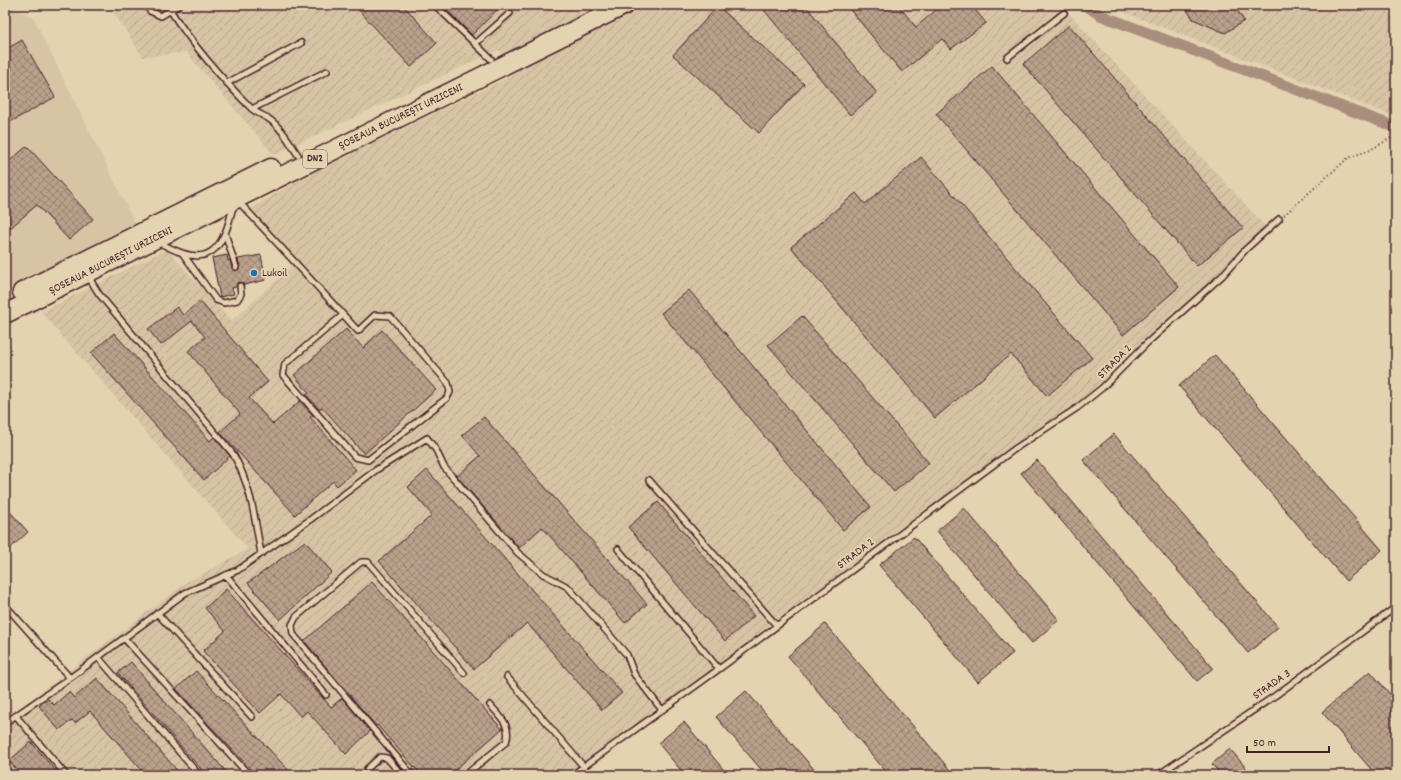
<svg xmlns="http://www.w3.org/2000/svg" width="1401" height="780" viewBox="0 0 1401 780" font-family="Dekko,sans-serif">
<style>
.built{fill:#d7c4a5}
.industrial{fill:url(#industrial-furrows)}
.lines{fill:none;stroke-linecap:round;stroke-linejoin:round}
.canal{stroke:#aa8e7d;stroke-width:11}
.building{fill:url(#building-cross-hatch);stroke:#4a1f2b}
.lane-casing{stroke:#4a1f2b;stroke-width:8}
.highway-casing{stroke:#4a1f2b;stroke-width:21}
.path{stroke:#4a1f2b;stroke-width:2;stroke-dasharray:1 3;stroke-linecap:butt}
.lane{stroke:#e4d3b0;stroke-width:5}
.highway{stroke:#e4d3b0;stroke-width:18}
.poi-dot{fill:#1f6fb2;stroke:#e4d3b0;stroke-width:1.5}
.labels{text-anchor:middle;dominant-baseline:central;stroke-width:4;stroke-linejoin:round;paint-order:stroke}
.shield{fill:#e4d3b0;stroke:#785553;stroke-width:1}
.shield-label{font-size:11px;font-weight:bold;fill:#4a1f2b}
.street-label{font-size:12px;fill:#4a1f2b;stroke:#e4d3b0}
.poi-label{font-size:12px;fill:#4a1f2b;stroke:#e4d3b0;text-anchor:start}
</style>
<defs>
<pattern id="industrial-furrows" width="10" height="10" patternUnits="userSpaceOnUse"><rect width="10" height="10" fill="#d7c4a5"/><path d="M-1 1l2-2M0 10L10 0M9 11l2-2" fill="none" stroke="#baa88e"/></pattern>
<pattern id="building-cross-hatch" width="8" height="8" patternUnits="userSpaceOnUse"><rect width="8" height="8" fill="#b9a18b"/><path d="M0 0l8 8M0 8l8-8" fill="none" stroke="#988372"/></pattern>
</defs>
<rect width="100%" height="100%" fill="#e4d3b0"/>
<filter id="ink" filterUnits="userSpaceOnUse"><feTurbulence type="fractalNoise" baseFrequency=".025" numOctaves="2"/><feDisplacementMap in="SourceGraphic" scale="8" xChannelSelector="R" yChannelSelector="G"/><feConvolveMatrix kernelMatrix="1 2 1 2 8 2 1 2 1" color-interpolation-filters="sRGB"/></filter>
<g filter="url(#ink)">
<path class="built" d="M5 5 33 17 136 225 5 290Z"/>
<path class="industrial" d="M109 5H1067L1064 8 1268 229 1102 388 1016 448 574 775H5V719L187 582 248 549 41 312 167 249 231 321 297 262 249 210 300 179 519 72 498 50 274 155 186 52 143 57Z
M1112 5H1385L1396 23V117L1118 10Z"/>
<g class="lines">
<path class="canal" d="M1085 5 1100 15 1395 127"/>
</g>
<path class="building" d="M354 5H403L437 43 411 67Z
M442 5H502L472 35Z
M760 5H805L877 93 850 115Z
M846 5H898L916 27 942 5H971L986 23 951 49 942 39 902 72Z
M1184 5H1234L1244 21 1225 33 1193 19Z
M718 6 804 84 759 133 673 55Z
M1069 25 1243 228 1197 266 1023 64Z
M22 40 55 97 5 125V50Z
M992 66 1179 287 1123 335 936 114Z
M27 146 93 219 69 240 37 205 9 229 5 225V165Z
M921 157 1092 358 1047 396 1011 354 935 418 791 247 856 193 865 204Z
M227 255 228 261 230 260 232 269 236 271 240 267 238 259 261 255 266 280 244 285 239 282 236 287 232 288 234 294 220 297 212 258Z
M689 290 871 507 843 530 661 313Z
M200 301 268 382 249 398 273 424 300 401 313 415 310 417 356 470 337 486 333 481 295 515 220 432 240 414 188 351 205 337 192 321 161 345 148 329 177 307 183 315Z
M802 316 929 463 894 492 768 345Z
M346 329 363 348 382 330 436 390 364 454 322 407 319 409 306 395 309 393 294 375Z
M114 333 210 441 214 437 230 456 204 480 91 353Z
M1215 355 1382 550 1346 581 1179 386Z
M484 417 647 604 625 623 542 527 519 548 457 476 480 456 462 435Z
M1114 434 1278 627 1248 653 1083 460Z
M1037 460 1213 668 1197 681 1021 473Z
M427 470 622 693 602 710 527 623 474 669 379 561 432 515 408 487Z
M658 502 754 616 725 641 628 527Z
M5 506 28 532 5 553Z
M964 508 1059 620 1032 643 937 531Z
M914 537 1013 653 978 682 879 565Z
M305 541 332 572 280 620 248 583Z
M372 582 502 729 449 775H421L377 725 376 726 304 641Z
M226 589 331 707 342 698 370 731 346 754 307 711 301 717 281 694 260 713 203 651 225 631 205 608Z
M825 624 913 726 954 775H889L883 768 788 656Z
M131 662 159 695 229 775H206L118 673Z
M196 671 293 775H256L176 689Z
M1370 671 1396 701V775H1376L1322 712Z
M97 678 181 775H146L90 711 75 723 72 720 59 730 39 706 48 699 54 705 69 692 74 698Z
M746 691 819 775H766L716 717Z
M684 722 728 775H685L658 743Z
M31 742 59 775H21L9 761Z
M1230 749 1252 775H1221L1212 764Z"/>
<g class="lines">
<g class="lane-casing">
<path id="lane" d="M146 5 150 11 161 16 179 5
M435 5 491 59
M170 10C193 45 221 78 251 108 256 113 263 115 269 119 282 128 290 143 298 155
M475 44 510 13
M1007 58 1064 13
M227 83 301 43
M252 109 327 71
M238 201C278 244 318 287 358 331L375 315 390 316 448 383 450 392 447 398 368 460 355 457 283 375 285 364 343 315
M225 233 236 267
M158 242C182 254 209 269 224 235 229 226 230 215 234 205
M183 254 216 300 224 303 237 300 241 294 240 286
M88 276 99 294 233 454C251 485 255 519 261 554
M649 480 777 626
M618 549 719 669
M226 575 326 695
M5 605 70 678
M157 613 252 717
M124 638 249 775
M98 657 199 775
M507 677 584 767
M16 716 66 775
M5 723 70 678 185 593 238 570 311 519 376 470 427 438 436 450 444 467 518 553 543 574 568 587 627 655 634 674 662 710
M367 769 380 757 387 758 402 775
M412 775 293 634 292 625 296 617 361 562H368L464 673
M465 775 506 742C512 726 500 716 490 705
M572 775 719 669 1016 448 1077 408 1102 388 1147 343 1222 276 1246 249 1279 219
M1158 775 1276 695 1396 607"/>
</g>
<g class="highway-casing">
<path id="highway" d="M22 292 271 168
M5 314 625 5"/>
</g>
<path class="path" d="M1284 215 1348 158 1370 150 1396 135"/>
<use href="#lane" class="lane"/>
<use href="#highway" class="highway"/>
</g>
</g>
<circle class="poi-dot" cx="254" cy="273" r="4"/>
<g class="labels">
<rect class="shield" x="303" y="150" width="24" height="18" rx="3"/>
<g class="shield-label">
<text x="315" y="159">DN2</text>
</g>
<g class="street-label">
<text transform="translate(401 117) rotate(-26)">ȘOSEAUA BUCUREȘTI URZICENI</text>
<text transform="translate(111 261) rotate(-27)">ȘOSEAUA BUCUREȘTI URZICENI</text>
<text transform="translate(1115 362) rotate(-45)">STRADA 2</text>
<text transform="translate(856 554) rotate(-37)">STRADA 2</text>
<text transform="translate(1272 685) rotate(-35)">STRADA 3</text>
</g>
<g class="poi-label">
<text x="262" y="273">Lukoil</text>
</g>
</g>
<rect width="1401" height="780" fill="none" stroke="#e4d3b0" stroke-width="20"/>
<rect x="10" y="10" width="1381" height="760" fill="none" stroke="#4a1f2b" stroke-width="1.5" filter="url(#ink)"/>
<path d="M1247 746v6h82v-6" fill="none" stroke="#4a1f2b" stroke-width="2"/>
<text x="1253" y="746" font-size="12" fill="#4a1f2b" stroke="#e4d3b0" stroke-width="3" paint-order="stroke">50 m</text>
</svg>
